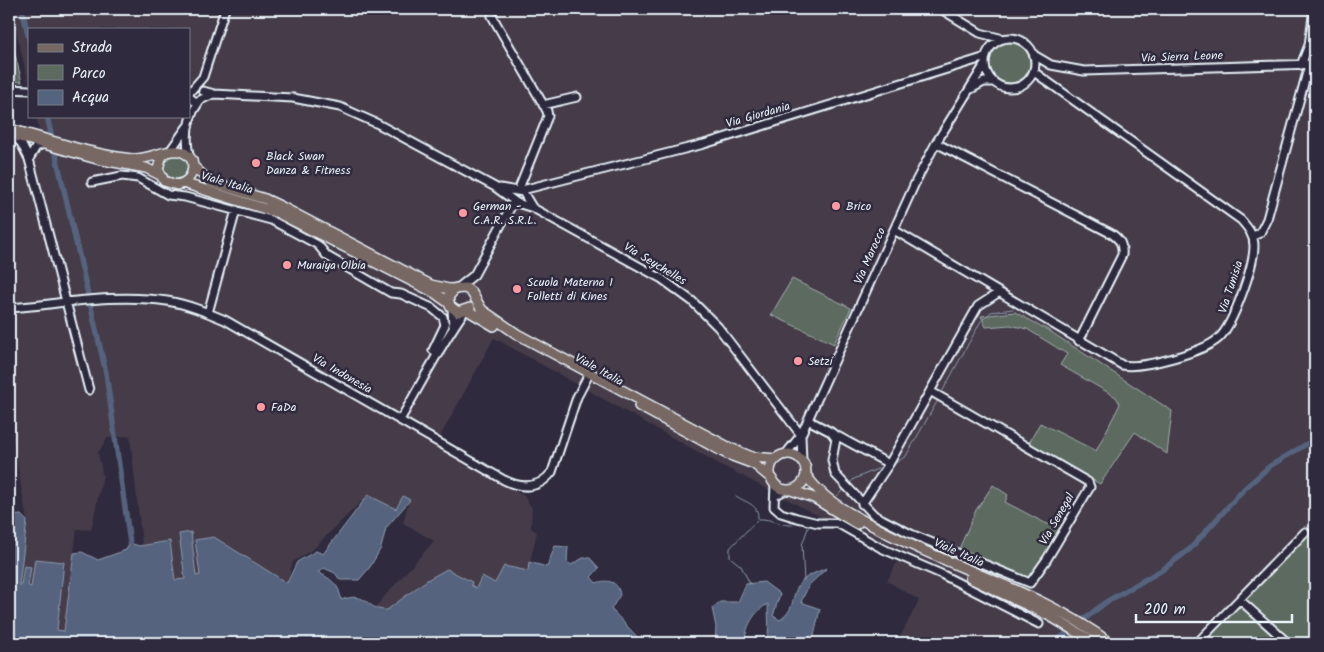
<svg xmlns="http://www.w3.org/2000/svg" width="1324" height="652" viewBox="0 0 1324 652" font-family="Kalam,sans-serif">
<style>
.built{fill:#443b48}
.green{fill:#5c6a5f;stroke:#a2aeac}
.water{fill:#54637e;stroke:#8f9caf}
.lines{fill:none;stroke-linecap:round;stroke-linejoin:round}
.stream{stroke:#8f9caf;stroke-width:1}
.canal{stroke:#54637e;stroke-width:5.5}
.minor-casing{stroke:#e8f1f8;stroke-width:11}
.major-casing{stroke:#e8f1f8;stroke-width:12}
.minor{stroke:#2f2a3d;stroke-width:7}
.major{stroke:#776864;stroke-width:9}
.poi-dot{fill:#ff9aa2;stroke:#2f2a3d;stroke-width:2}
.labels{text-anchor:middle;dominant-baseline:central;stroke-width:5;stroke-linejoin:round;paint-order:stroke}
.street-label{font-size:12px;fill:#e8f1f8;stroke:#2f2a3d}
.poi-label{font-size:12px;fill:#e8f1f8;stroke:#2f2a3d;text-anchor:start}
</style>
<rect width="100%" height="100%" fill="#2f2a3d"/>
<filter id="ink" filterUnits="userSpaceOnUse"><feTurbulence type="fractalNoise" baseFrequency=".02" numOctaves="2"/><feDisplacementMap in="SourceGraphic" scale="10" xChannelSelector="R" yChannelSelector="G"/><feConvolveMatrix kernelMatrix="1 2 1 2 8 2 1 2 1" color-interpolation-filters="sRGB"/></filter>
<g filter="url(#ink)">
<path class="built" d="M11 9H1315V529H1313L1213 643H897L919 600 887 581 899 558 723 466 494 338 435 446 524 496 532 508 531 528 537 532 528 571 476 588 471 585 427 580 387 610 381 611 375 607 434 541 403 523 409 500 403 496 396 509 368 495 313 549 293 562 287 583 214 537 200 576H196L190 532 179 534 185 579 175 580 170 542 142 545 130 436 107 438 98 453 103 476 91 530 77 529 64 631 57 630 64 562 31 587 28 586 30 567 24 566 21 585H18L27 521 9 416V144L44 152 36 116H189V29H29V85Z"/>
<path class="green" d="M9 31 22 82 9 81Z
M990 63a20 20 0 1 1 40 0a20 20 0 1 1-40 0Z
M164 167a12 12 0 1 1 24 0a12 12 0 1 1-24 0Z
M792 279 851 308 834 344 771 315Z
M1015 312 1048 330 1172 411 1167 454 1135 432 1100 484 1029 443 1040 423 1096 451 1120 404 1116 397 1060 365 1067 354 1027 329 1010 325 986 327 981 316Z
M993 485 1008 495 1005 502 1045 523 1063 529 1031 581 959 549 976 510Z
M1305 532 1315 537V643H1197Z"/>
<path class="water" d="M368 495 396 509 403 496 410 500 386 528 381 548 370 567 359 580H340L335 573 324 568 318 572C330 579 340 584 341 600 369 590 366 611 387 610L427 580 447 569 472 582 471 585 476 588 482 576 495 583 504 566 528 571 529 562 547 567 555 546 568 547 567 561 571 565 583 558H590L599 568 591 577 596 583C608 579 618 581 620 595L611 609 643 643H379L376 639 367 643H9V516L21 515 27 521 19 585H21L24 566 31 567 28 586 31 587 35 559 64 562 57 630 64 631 74 553 82 552 98 560 126 550 130 543 139 546 170 541 175 580 185 579 179 534 191 532 196 576 200 575 195 540 214 537 287 583 297 562 316 551 323 554Z
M827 568 809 585 801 602 820 609 814 636 808 643H766C770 631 768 617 768 604 755 610 745 627 745 642L748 643H715L716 627 712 608 720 602H738L746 584 764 582 780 594 773 616 780 620C796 608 790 601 798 586 804 576 817 572 827 568Z"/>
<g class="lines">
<path class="stream" d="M942 392 981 321 991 312 1013 309
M894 464 906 456 938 400
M848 485 854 479 882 467
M736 496C746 503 759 504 758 518
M836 497 845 488
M804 580 802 545 809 525
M750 584 741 566 730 557V548L758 519C772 518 780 526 793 525"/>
<path class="canal" d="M22 9 29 39
M47 116 106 373 130 543
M1054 643 1106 602 1162 570 1190 549 1244 489 1270 466 1315 439"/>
<g class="minor-casing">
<path id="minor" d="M941 9 980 33 1003 39
M492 16 547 111 548 116 518 191
M985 63a25 25 0 1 1 50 0a25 25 0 1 1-50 0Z
M1034 55 1051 65 1084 71 1315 64
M1301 65 1309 45 1314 9
M9 89 29 90
M971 89 984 82H993
M203 91 214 94 293 98 340 107 378 124 495 187 517 203 533 208 662 279 692 301 718 327 801 435
M213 94 196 102 190 98 189 93 203 77 225 9
M543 105 577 97
M14 136 21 143 29 159 89 390
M936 143 1112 234C1120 240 1123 244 1122 255L1079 341
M170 151 187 127
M189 155C185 136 187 118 199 102
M29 159 36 147 44 144
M92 182 122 176 138 178 168 195 185 197 271 220 318 245 327 256 391 293 401 294 432 308 443 317 445 325 433 350 439 354
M500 188 523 192 532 207
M523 192 526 189 704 144 986 57
M894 230 1122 365C1142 369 1204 352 1219 338 1233 325 1254 266 1254 246 1254 235 1248 228 1241 220L1034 72
M1253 236 1260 233 1267 219 1309 65
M459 287 474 275 514 201
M9 308C60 304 115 293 167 301 187 304 206 312 225 320L504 480C522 489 539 489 552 472L577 397 587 378
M452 308 453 326
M208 313 236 210
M400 420C421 384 440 346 464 312
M808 420 831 432 836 439 832 460 835 474 874 515 911 534 1030 583 1047 559 1090 487 1088 482 930 391
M832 433 889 464
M801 436 802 461
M785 455 801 435 916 181 936 143 985 64
M775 484 774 507 781 513 797 518 818 523H837L881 548 941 574 1039 624
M775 496 785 490
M862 504 889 464 978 306 998 293
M1240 600 1288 643
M1197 643 1305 532"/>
</g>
<g class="major-casing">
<path id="major" d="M9 129C49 139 91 155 132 159 153 161 178 139 192 160 195 173 189 182 177 185L164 181 158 169 161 158 165 153
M16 136 97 159 146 168 160 175
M193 166 210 182 265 199 280 206 431 285 449 289 466 288 472 293 482 310 517 334 730 448 752 457 777 459
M183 183 278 213 435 293 449 303
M456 288 448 297 450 306 458 312 470 308
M467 310 494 326
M639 406 727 454 754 464 772 479
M770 472a18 18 0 1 1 36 0a18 18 0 1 1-36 0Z
M806 475C824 502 853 515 881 530 956 570 1042 592 1110 643
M791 490 814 498 857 524
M970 578 1050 616 1095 643"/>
</g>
<use href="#minor" class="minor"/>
<use href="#major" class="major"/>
</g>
</g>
<g class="poi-dot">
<circle cx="256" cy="163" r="5"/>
<circle cx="836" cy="206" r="5"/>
<circle cx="463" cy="213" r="5"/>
<circle cx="287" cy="265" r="5"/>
<circle cx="517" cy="289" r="5"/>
<circle cx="798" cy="361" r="5"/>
<circle cx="261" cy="407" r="5"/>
</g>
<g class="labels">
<g class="street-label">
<text transform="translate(1182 57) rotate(-2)">Via Sierra Leone</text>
<text transform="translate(758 115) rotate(-16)">Via Giordania</text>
<text transform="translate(227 183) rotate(16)">Viale Italia</text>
<text transform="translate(870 256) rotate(-66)">Via Marocco</text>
<text transform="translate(655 264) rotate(31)">Via Seychelles</text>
<text transform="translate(1231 287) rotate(-72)">Via Tunisia</text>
<text transform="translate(599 370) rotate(29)">Viale Italia</text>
<text transform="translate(342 374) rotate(30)">Via Indonesia</text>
<text transform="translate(1057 519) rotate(-60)">Via Senegal</text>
<text transform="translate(959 553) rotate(24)">Viale Italia</text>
</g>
<g class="poi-label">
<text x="266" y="156">Black Swan<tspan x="266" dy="14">Danza &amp; Fitness</tspan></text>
<text x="473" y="206">German -<tspan x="473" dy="14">C.A.R. S.R.L.</tspan></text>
<text x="846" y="206">Brico</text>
<text x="297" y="265">Muraiya Olbia</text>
<text x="527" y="282">Scuola Materna I<tspan x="527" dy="14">Folletti di Kines</tspan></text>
<text x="808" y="361">Setzi</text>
<text x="271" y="407">FaDa</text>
</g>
</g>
<rect width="1324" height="652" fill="none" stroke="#2f2a3d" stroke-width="30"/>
<rect x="15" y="15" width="1294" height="622" fill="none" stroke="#e8f1f8" stroke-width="2" filter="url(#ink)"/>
<rect x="28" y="28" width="162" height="90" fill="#2f2a3d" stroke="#797a88"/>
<rect x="38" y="44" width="25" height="8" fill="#776864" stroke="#797a88"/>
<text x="72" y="52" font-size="15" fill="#e8f1f8">Strada</text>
<rect x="38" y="65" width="25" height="15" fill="#5c6a5f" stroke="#797a88"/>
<text x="72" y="78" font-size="15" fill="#e8f1f8">Parco</text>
<rect x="38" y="90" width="25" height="15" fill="#54637e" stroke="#797a88"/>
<text x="72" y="102" font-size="15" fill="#e8f1f8">Acqua</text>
<path d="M1136 614v8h156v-8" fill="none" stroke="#e8f1f8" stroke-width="2.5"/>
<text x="1144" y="614" font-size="15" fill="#e8f1f8" stroke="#2f2a3d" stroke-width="4" paint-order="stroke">200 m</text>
</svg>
